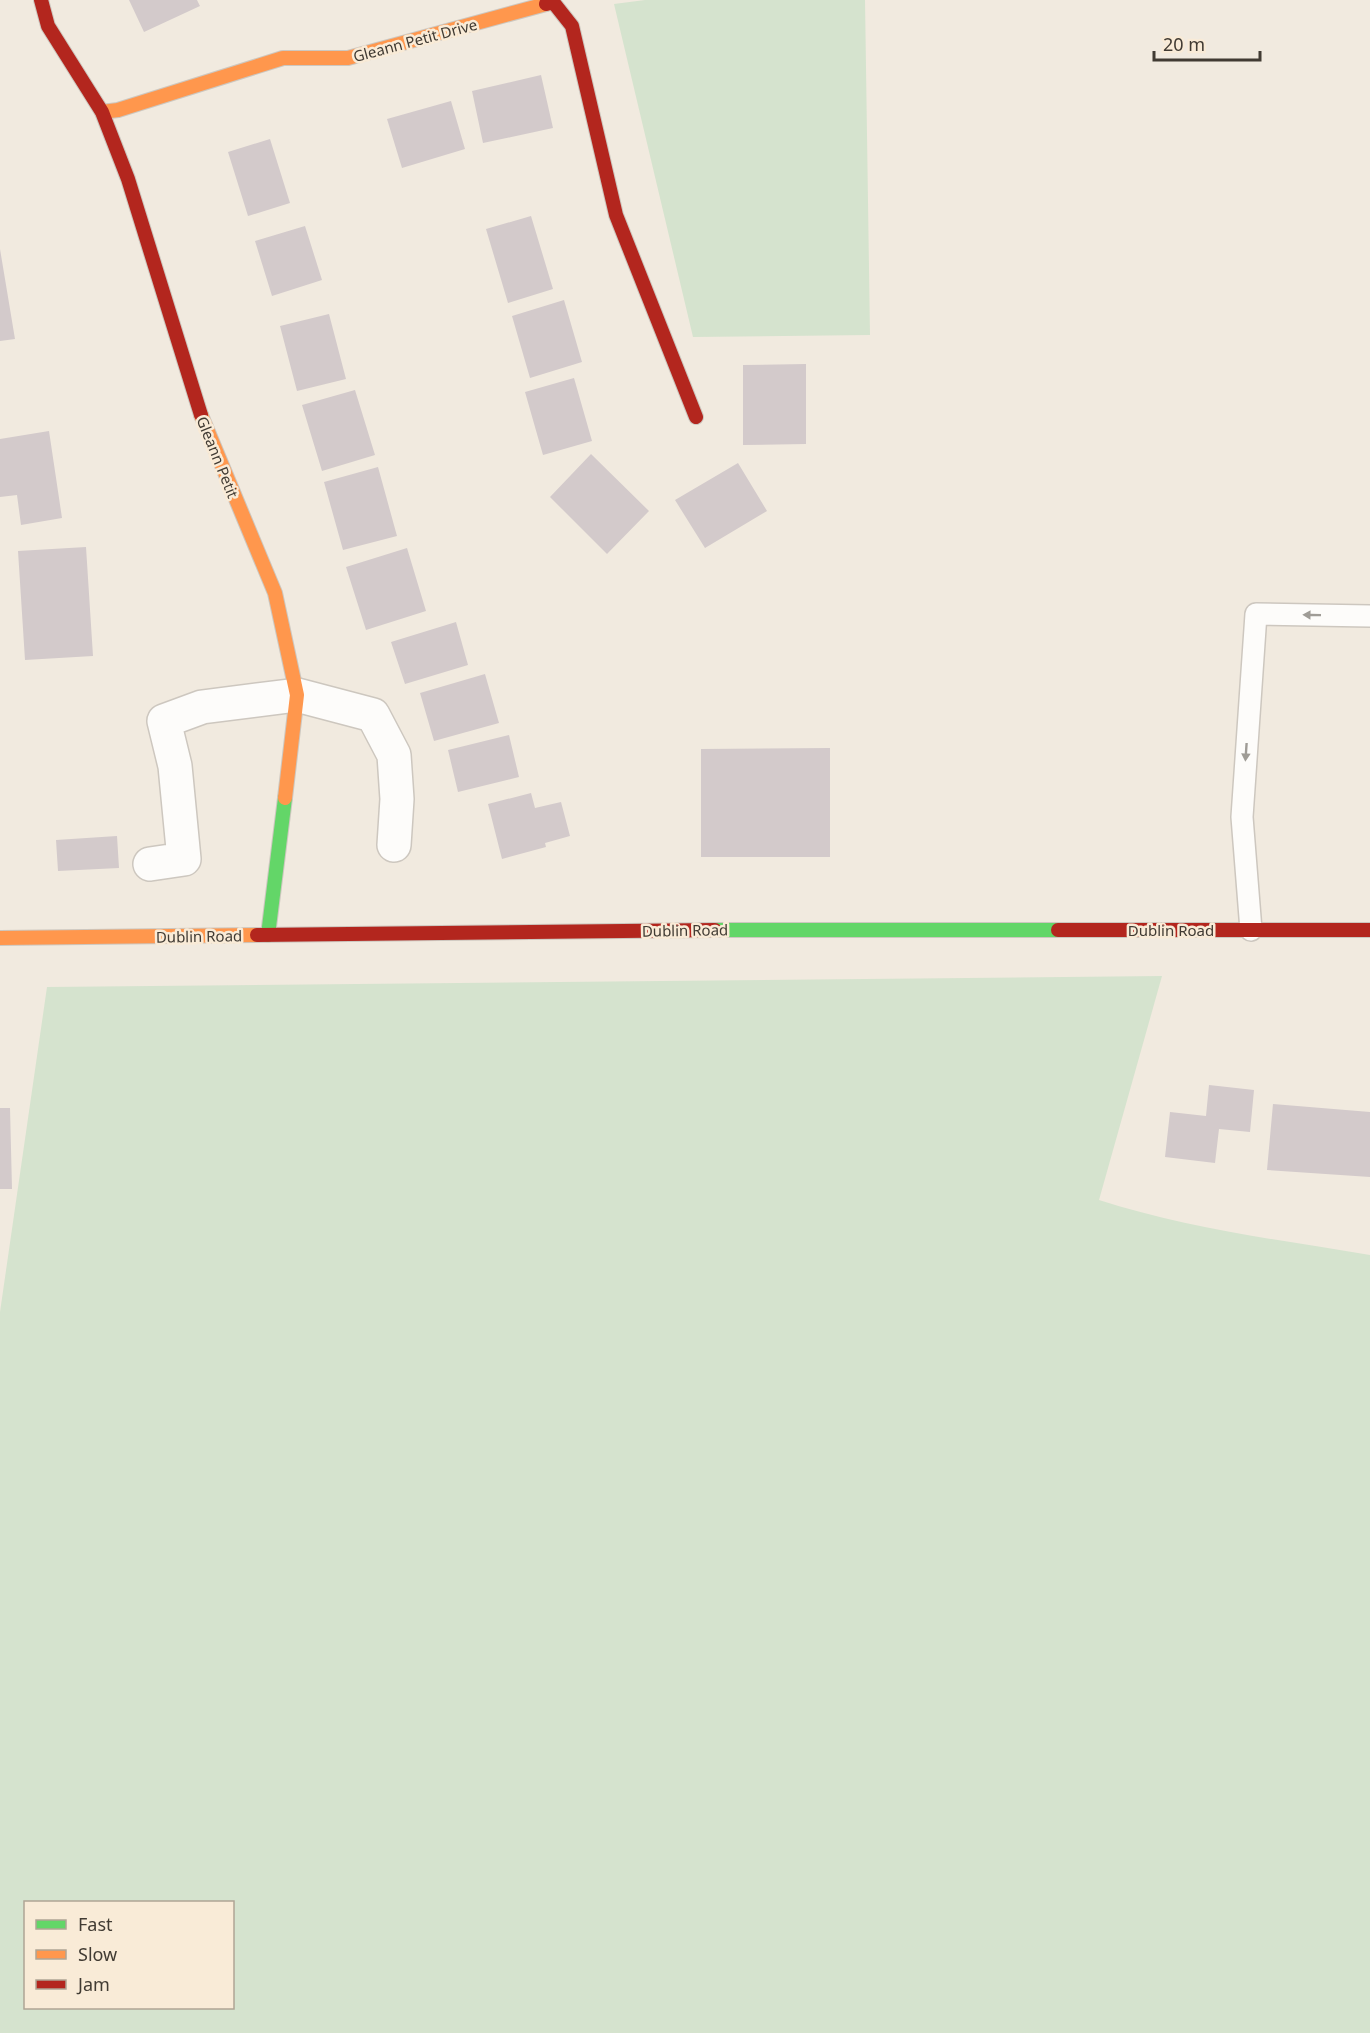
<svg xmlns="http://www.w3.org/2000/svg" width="1370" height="2033" viewBox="0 0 1370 2033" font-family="'Noto Sans',sans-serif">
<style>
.green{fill:#d5e3ce;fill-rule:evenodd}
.building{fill:#d3cacb}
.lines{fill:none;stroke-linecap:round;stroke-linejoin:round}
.lane-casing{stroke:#cdc7bf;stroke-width:24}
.street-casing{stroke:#cdc7bf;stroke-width:36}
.fast-casing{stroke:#cdc7bf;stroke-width:16}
.slow-casing{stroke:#cdc7bf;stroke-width:16}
.jam-casing{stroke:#cdc7bf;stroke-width:16}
.lane{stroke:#fdfcfa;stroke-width:21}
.street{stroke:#fdfcfa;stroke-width:33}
.fast{stroke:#63d668;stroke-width:14}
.slow{stroke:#ff974d;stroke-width:14}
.jam{stroke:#b3261e;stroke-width:14}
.oneway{fill:#9f9c96}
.labels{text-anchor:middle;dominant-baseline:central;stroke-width:5;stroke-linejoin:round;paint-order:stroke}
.street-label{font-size:15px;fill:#413b33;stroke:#f9ebd7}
</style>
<rect width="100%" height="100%" fill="#f1eadf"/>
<path class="green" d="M645 0H865L870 335 693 337 614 4Z
M1162 976 1099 1200C1186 1228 1279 1240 1370 1255V2033H0V1312L47 987ZM26 1902H232V2008H26Z"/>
<path class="building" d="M129 0H197L200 6 144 32Z
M541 75 553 128 483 143 472 91Z
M451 101 465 149 402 168 387 119Z
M270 139 290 203 248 216 228 152Z
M531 216 553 289 508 303 486 229Z
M305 226 322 280 272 296 255 241Z
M0 249 15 339 0 341Z
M564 300 582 362 530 378 512 316Z
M329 314 346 379 297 391 280 326Z
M806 364V444L743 445V365Z
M574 378 592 441 543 455 525 392Z
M355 390 375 455 322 471 302 405Z
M49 431 62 518 21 525 17 495 0 497V439Z
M591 454 649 511 607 554 550 497Z
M738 463 767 511 705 548 675 500Z
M378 467 397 536 343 550 324 482Z
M86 547 93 656 25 660 18 551Z
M407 548 426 611 366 630 346 567Z
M456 622 468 665 405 684 391 642Z
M485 674 499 723 434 741 420 693Z
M509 735 519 777 458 792 448 750Z
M830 748V857H701V749Z
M531 793 535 808 561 802 570 836 545 843 546 847 502 859 488 804Z
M117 836 119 868 58 871 56 840Z
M1209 1085 1254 1090 1250 1132 1219 1129 1215 1163 1165 1157 1170 1112 1206 1116Z
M1273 1104 1370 1112V1177L1267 1170Z
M0 1108H10L12 1189H0Z"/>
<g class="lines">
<g class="lane-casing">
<path id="lane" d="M1251 930 1242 817 1256 614 1370 616"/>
</g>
<g class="street-casing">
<path id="street" d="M150 864 184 859 175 766 164 721 202 707 297 695 373 715 394 755 397 799 394 845"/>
</g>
<g class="fast-casing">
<path id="fast" d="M715 930H1058
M268 935 285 798"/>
</g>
<g class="slow-casing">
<path id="slow" d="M102 112 118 110 283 58H348L546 4
M201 415 275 593 297 695 285 798
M0 938 257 935"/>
</g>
<g class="jam-casing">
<path id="jam" d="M41 0 48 26 102 112 128 179 201 415
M546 4 553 2 572 26 616 215 696 417
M1058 930H1370
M257 935 715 930"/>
</g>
<use href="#lane" class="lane"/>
<use href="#street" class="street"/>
<use href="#fast" class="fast"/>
<use href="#slow" class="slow"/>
<use href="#jam" class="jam"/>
</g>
<defs><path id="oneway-solid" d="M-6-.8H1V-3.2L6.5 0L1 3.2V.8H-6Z" transform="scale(1.5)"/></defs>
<g class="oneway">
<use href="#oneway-solid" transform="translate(1312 615) rotate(-179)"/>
<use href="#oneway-solid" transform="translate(1246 752) rotate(94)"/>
</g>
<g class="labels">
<g class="street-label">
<text transform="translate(415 40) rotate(-15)">Gleann Petit Drive</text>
<text transform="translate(218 457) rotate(68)">Gleann Petit</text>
<text transform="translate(685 930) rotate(-1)">Dublin Road</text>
<text x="1171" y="930">Dublin Road</text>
<text transform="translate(199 936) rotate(-1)">Dublin Road</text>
</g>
</g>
<rect x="24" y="1901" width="210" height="108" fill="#f9ebd7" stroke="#afa595" stroke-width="1.5"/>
<rect x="36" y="1920" width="30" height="9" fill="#63d668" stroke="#afa595" stroke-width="1.5"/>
<text x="78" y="1931" font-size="18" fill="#413b33">Fast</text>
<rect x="36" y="1950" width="30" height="9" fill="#ff974d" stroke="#afa595" stroke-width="1.5"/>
<text x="78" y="1961" font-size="18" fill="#413b33">Slow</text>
<rect x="36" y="1980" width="30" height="9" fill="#b3261e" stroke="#afa595" stroke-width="1.5"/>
<text x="78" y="1991" font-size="18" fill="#413b33">Jam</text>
<path d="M1154 51v9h106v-9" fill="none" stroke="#413b33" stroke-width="3"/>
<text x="1163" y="51" font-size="18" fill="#413b33" stroke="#f9ebd7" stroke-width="4.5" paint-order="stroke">20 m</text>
</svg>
